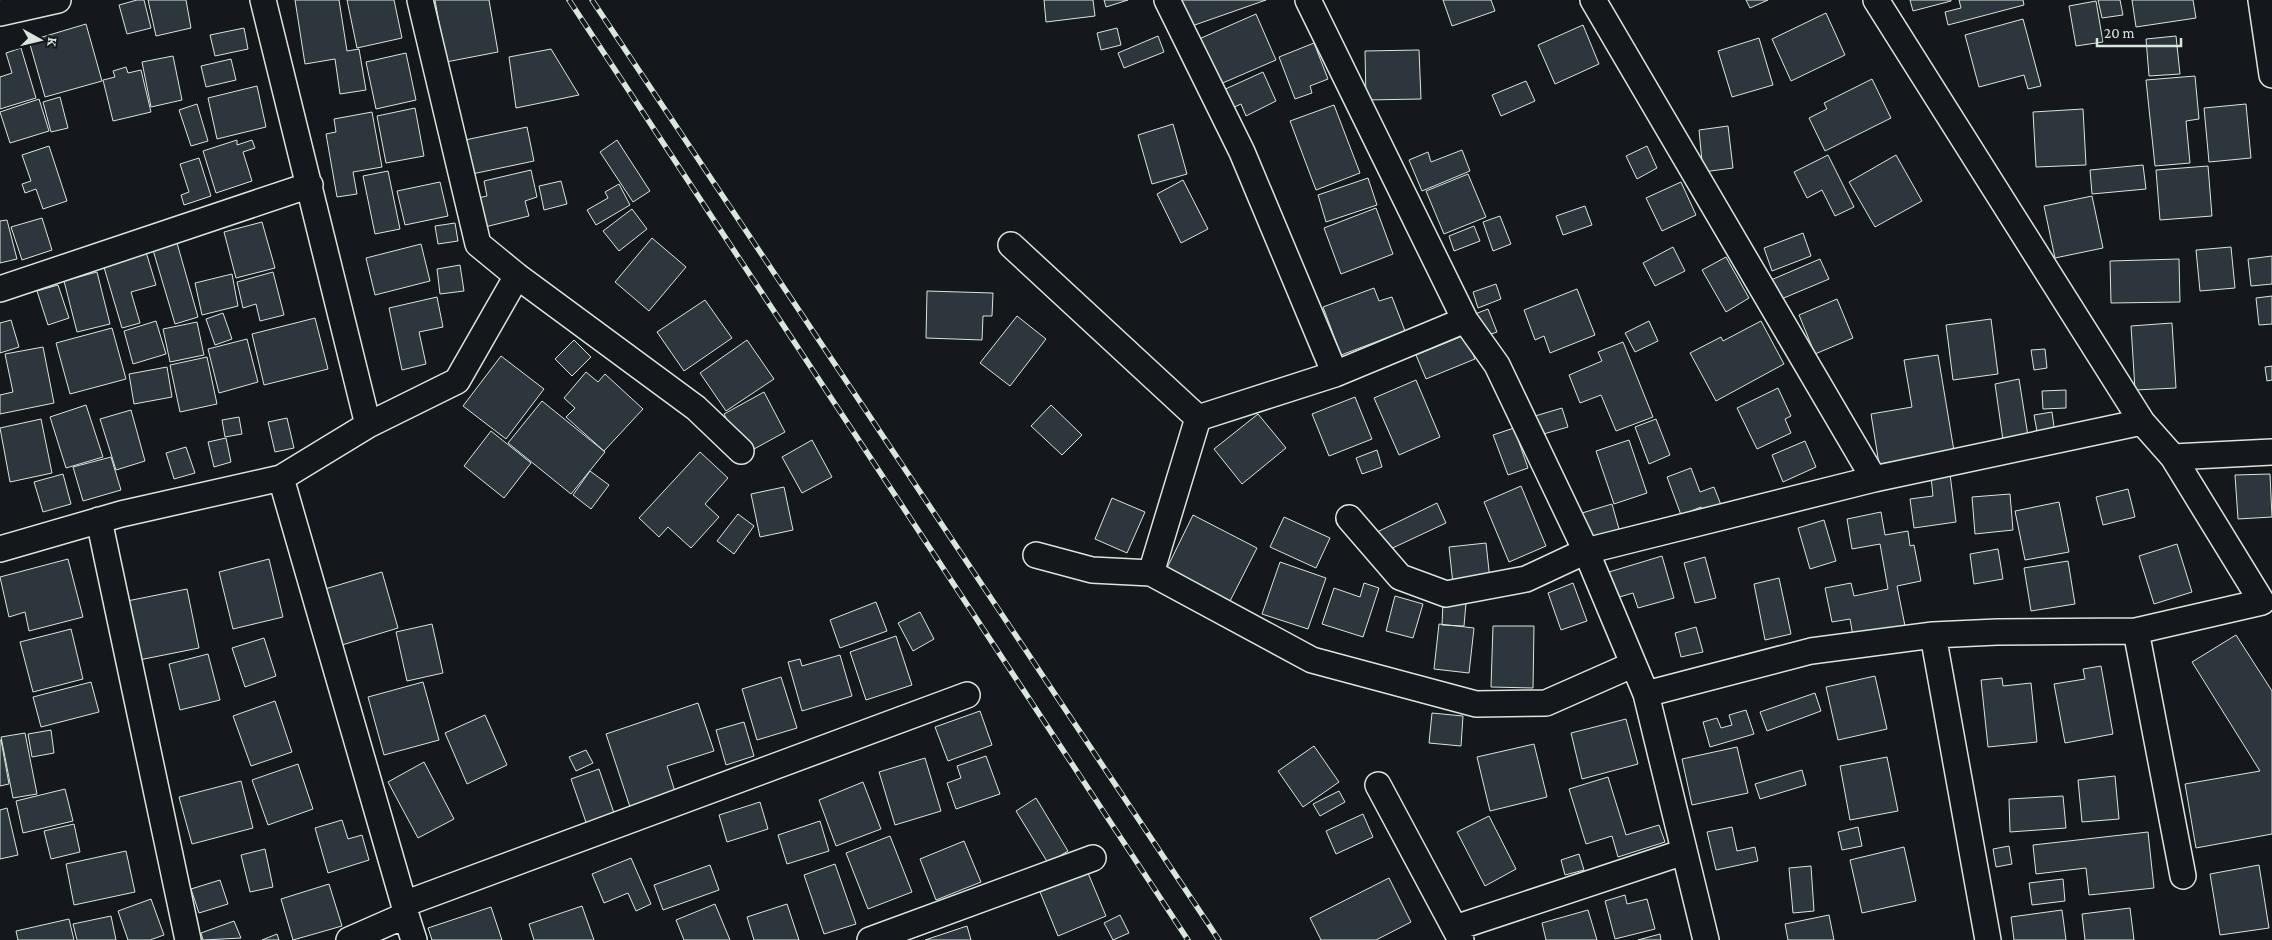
<svg xmlns="http://www.w3.org/2000/svg" width="2272" height="940" viewBox="0 0 2272 940" font-family="'Crimson Pro',serif">
<style>
.building{fill:#2c363c;stroke:#d8e6dc}
.lines{fill:none;stroke-linecap:round;stroke-linejoin:round}
.street-casing{stroke:#d8e6dc;stroke-width:28}
.street{stroke:#14181c;stroke-width:25}
.rail-casing{stroke:#d8e6dc;stroke-width:5.5}
.rail{stroke:#14181c;stroke-width:4;stroke-dasharray:11;stroke-linecap:butt}
</style>
<rect width="100%" height="100%" fill="#14181c"/>
<path class="building" d="M137 0H144L151 28 127 34 119 5Z
M148 0H186L191 28 156 36Z
M295 0H339L347 51 359 49 366 90 340 94 335 59 305 64Z
M347 0H394L402 38 357 48Z
M435 0H489L498 52 446 62Z
M1044 0H1093L1095 16 1046 22Z
M1104 0H1128L1106 7Z
M1180 0H1266L1189 27Z
M1443 0H1491L1495 11 1452 26Z
M1746 0H1768L1750 8Z
M1910 0H1951V1L1913 11Z
M1959 0H2023L2024 5 1948 25 1945 12 1961 8Z
M2098 0H2120L2123 15 2102 18Z
M2132 0H2193L2196 18 2136 27Z
M2096 1 2103 42 2076 46 2069 6Z
M1826 13 1845 55 1791 81 1772 39Z
M1256 14 1276 60 1218 85 1199 39Z
M2023 19 2041 86 2028 89 2024 75 1979 87 1965 35Z
M86 24 102 81 45 97 29 41Z
M1583 25 1599 64 1555 84 1538 45Z
M244 28 248 49 215 56 210 35Z
M1117 28 1121 45 1101 50 1097 33Z
M1158 36 1164 52 1124 68 1118 53Z
M2176 36 2180 74 2149 76 2146 39Z
M1759 38 1773 85 1732 97 1718 51Z
M1314 43 1328 79 1310 86 1312 93 1295 99 1279 57Z
M21 48 36 98 0 109V77L12 73 6 53Z
M551 49 579 95 516 108 509 57Z
M1419 50 1421 99 1366 100 1365 51Z
M406 53 416 100 376 109 366 62Z
M173 56 182 100 151 107 142 62Z
M231 59 236 80 206 87 201 66Z
M126 67 128 73 141 70 151 112 113 121 103 80 115 77 113 71Z
M1263 72 1276 101 1246 116 1241 104 1230 109 1221 91Z
M2195 76 2199 119 2186 121 2190 163 2155 166 2146 80Z
M1872 79 1891 118 1825 151 1809 118 1827 109 1824 103Z
M1526 81 1535 101 1501 116 1492 95Z
M257 86 266 127 217 139 208 98Z
M60 97 68 128 51 132 43 102Z
M39 99 49 131 10 143 0 112Z
M197 104 208 141 191 146 179 110Z
M2246 104 2251 158 2209 162 2204 108Z
M1334 105 1360 173 1316 190 1290 121Z
M415 108 424 156 386 163 377 116Z
M2083 109 2086 165 2036 167 2033 112Z
M372 112 382 167 353 172 357 194 337 197 326 134 336 132 334 119Z
M1173 124 1187 174 1152 184 1138 135Z
M1728 126 1733 168 1703 172 1699 130Z
M527 127 534 161 472 174 465 140Z
M237 140V145L252 140 255 148 243 152 252 181 216 193 203 151Z
M617 140 650 191 633 202 600 152Z
M49 146 67 201 43 209 36 189 25 193 22 184 31 181 22 155Z
M1647 146 1657 168 1637 179 1626 156Z
M1462 150 1470 171 1422 191 1409 160 1428 152 1431 162Z
M1828 155 1854 207 1835 216 1822 190 1807 198 1794 172Z
M1896 155 1922 201 1875 227 1849 182Z
M199 158 211 196 184 205 181 195 189 192 180 164Z
M2143 165 2146 189 2092 194 2090 170Z
M2208 166 2212 216 2160 220 2156 170Z
M531 170 537 197 525 201 529 216 485 227 478 198 487 196 484 181Z
M388 171 400 229 375 234 363 176Z
M1468 174 1486 217 1444 234 1426 191Z
M1368 178 1377 205 1326 222 1318 195Z
M1183 180 1208 229 1181 243 1157 194Z
M561 181 567 204 544 210 539 186Z
M440 182 448 216 405 225 397 191Z
M1681 182 1696 215 1662 231 1646 198Z
M619 184 630 205 596 225 587 210 608 198 605 192Z
M2092 196 2103 248 2055 258 2044 206Z
M1585 206 1592 225 1563 235 1556 216Z
M1376 208 1393 254 1341 274 1324 228Z
M632 209 647 229 619 251 603 231Z
M1500 216 1511 244 1493 251 1483 222Z
M42 218 52 250 22 260 11 227Z
M7 220 17 259 0 263V221Z
M262 222 275 268 236 278 224 232Z
M455 223 458 241 438 244 435 226Z
M1474 226 1480 241 1454 251 1449 236Z
M1803 233 1811 256 1772 271 1764 248Z
M652 238 686 267 649 311 615 282Z
M177 243 198 317 175 324 153 250Z
M421 244 430 281 375 295 366 258Z
M1673 247 1685 271 1655 286 1643 263Z
M2231 247 2235 288 2200 291 2196 250Z
M146 252 156 285 131 292 140 323 122 328 103 264Z
M2272 256V284L2251 286 2248 259Z
M1726 257 1749 298 1726 312 1702 270Z
M1820 259 1829 279 1779 300 1771 280Z
M2179 259 2180 302 2111 303 2110 261Z
M460 265 464 291 440 294 437 269Z
M97 272 110 324 77 332 64 281Z
M273 272 284 315 260 321 256 304 243 308 237 282Z
M232 274 238 306 202 315 195 283Z
M1496 284 1501 299 1478 308 1473 292Z
M58 285 69 318 48 325 37 291Z
M1374 288 1379 301 1392 297 1405 331 1341 355 1323 307Z
M1577 289 1595 335 1550 353 1544 336 1535 340 1524 310Z
M927 291 993 293 992 316H983L982 340 926 338Z
M2272 296V324L2259 325 2256 298Z
M437 297 443 327 419 332 426 364 402 370 389 308Z
M1837 299 1853 338 1815 354 1799 315Z
M705 300 732 338 684 371 657 332Z
M1488 309 1497 332 1483 337 1475 314Z
M223 313 232 339 215 345 206 319Z
M1017 316 1046 339 1010 386 980 363Z
M315 318 328 369 264 385 252 334Z
M1991 319 1998 374 1953 380 1946 325Z
M11 320 19 347 0 353V323Z
M156 321 166 354 133 364 124 331Z
M1649 321 1658 341 1635 352 1625 333Z
M1761 321 1784 364 1716 401 1690 353 1721 337 1723 341Z
M197 322 204 355 170 362 163 329Z
M2172 323 2176 388 2135 390 2131 326Z
M112 328 126 379 70 394 56 343Z
M1465 335 1475 359 1426 379 1416 355Z
M247 339 258 382 219 393 208 349Z
M574 340 591 357 572 376 555 359Z
M747 340 774 379 726 411 700 373Z
M1623 342 1653 417 1616 431 1601 395 1580 403 1569 375 1602 361 1598 352Z
M43 347 54 403 0 414V395L13 392 5 354Z
M2045 349 2047 368 2034 370 2031 350Z
M1938 355 1954 451 1879 464 1871 414 1912 407 1904 360Z
M501 356 544 389 506 439 463 406Z
M207 357 217 404 180 412 170 365Z
M2272 366V380L2267 381 2265 367Z
M167 367 172 397 134 404 129 374Z
M586 372 598 382 605 374 643 409 604 451 566 417 575 408 564 398Z
M2019 379 2028 436 2003 440 1995 384Z
M1416 380 1440 437 1399 455 1374 398Z
M1778 388 1791 416 1785 419 1791 433 1757 449 1737 408Z
M2066 390V408L2043 409 2042 391Z
M764 392 785 432 745 454 724 414Z
M1355 397 1372 439 1329 456 1312 414Z
M542 401 605 452 571 494 508 443Z
M86 405 103 457 66 468 50 417Z
M1051 405 1082 435 1062 455 1031 426Z
M1562 408 1568 427 1540 435 1535 416Z
M131 410 145 461 116 470 100 419Z
M2052 412 2055 434 2038 437 2034 415Z
M1258 414 1286 448 1242 484 1214 449Z
M239 417 242 434 225 437 222 420Z
M287 418 294 448 275 452 268 422Z
M41 419 52 473 10 482 0 428Z
M1656 419 1670 455 1649 464 1635 427Z
M1514 428 1528 468 1508 475 1493 435Z
M491 431 531 463 504 498 464 466Z
M226 438 231 462 214 467 208 442Z
M812 440 832 477 802 493 782 457Z
M1629 440 1647 493 1614 504 1596 451Z
M1805 441 1816 467 1783 482 1772 455Z
M186 447 195 473 174 479 166 453Z
M1377 450 1382 467 1362 474 1356 458Z
M700 452 728 478 705 504 719 517 691 548 668 527 659 537 639 518Z
M111 457 121 490 83 501 73 467Z
M1691 468 1700 492 1714 487 1721 505 1703 512 1701 507 1681 515 1667 477Z
M590 471 609 485 591 509 573 495Z
M63 474 71 504 43 512 34 482Z
M1950 474 1956 522 1914 528 1910 499 1933 496 1931 477Z
M2270 474 2272 517 2238 519 2235 475Z
M1521 486 1546 546 1509 562 1484 502Z
M784 487 793 530 760 537 751 494Z
M2128 489 2135 517 2103 525 2096 497Z
M2010 494 2013 530 1975 534 1972 497Z
M1112 498 1145 512 1127 553 1095 539Z
M2059 502 2069 552 2025 560 2015 511Z
M1437 503 1446 523 1384 552 1375 533Z
M1612 504 1619 529 1590 538 1582 513Z
M1881 512 1885 535 1908 531 1910 546 1914 545 1921 581 1897 586 1905 626 1853 636 1850 619 1832 622 1825 588 1851 583 1854 596 1888 589 1880 544 1852 549 1847 519Z
M738 514 754 526 734 554 717 541Z
M1193 515 1257 548 1229 603 1166 570Z
M1284 517 1330 538 1316 568 1270 547Z
M1824 520 1836 561 1810 569 1798 528Z
M1486 543 1490 580 1453 584 1449 547Z
M2177 544 2192 592 2154 604 2139 556Z
M1998 549 2003 579 1974 584 1970 554Z
M1662 556 1674 598 1638 608 1633 593 1616 598 1609 572Z
M1705 557 1716 598 1695 603 1684 563Z
M68 559 83 617 29 631 25 612 9 617 0 577Z
M269 559 283 617 233 629 219 572Z
M2068 561 2075 604 2031 611 2024 568Z
M1280 562 1326 578 1308 629 1262 614Z
M382 572 398 628 342 645 325 589Z
M1779 578 1791 634 1765 640 1754 584Z
M1364 583 1379 588 1363 637 1322 624 1334 588 1360 597Z
M1573 583 1587 621 1561 630 1548 593Z
M187 589 199 648 139 660 127 601Z
M1395 596 1423 604 1413 638 1386 631Z
M876 602 887 631 840 648 830 620Z
M1443 602 1466 603 1464 626 1442 625Z
M920 612 934 639 913 651 898 623Z
M432 624 443 673 407 681 396 632Z
M1439 624 1474 628 1469 673 1434 669Z
M1493 626H1534L1533 688 1491 687Z
M1696 627 1703 652 1681 657 1675 633Z
M71 629 83 679 33 692 20 642Z
M2236 635 2272 691V834L2196 848 2185 784 2260 771 2192 662Z
M896 636 912 685 866 700 850 652Z
M264 638 276 676 245 687 232 648Z
M208 654 220 700 180 710 169 664Z
M840 655 852 696 802 711 788 662 800 659 802 666Z
M2101 666 2113 734 2065 743 2054 684 2085 679 2083 669Z
M1875 676 1887 729 1838 740 1826 687Z
M781 677 797 728 757 740 742 689Z
M2002 678 2003 686 2031 683 2037 742 1988 747 1981 680Z
M91 682 99 712 41 727 33 697Z
M423 682 439 740 384 755 368 697Z
M1815 693 1821 711 1767 731 1760 712Z
M275 701 292 752 251 766 233 716Z
M698 703 714 751 667 766 676 795 631 810 606 734Z
M1746 710 1754 734 1710 747 1703 722 1717 718 1721 728 1732 725 1729 715Z
M980 711 992 745 948 761 935 727Z
M1432 713 1463 716 1461 746 1429 743Z
M485 715 507 765 467 784 445 733Z
M1626 719 1638 764 1582 779 1571 733Z
M744 722 754 756 726 765 716 730Z
M51 730 54 753 32 757 28 734Z
M25 733 37 794 13 798 1 737Z
M1 740 9 784 0 786V740Z
M1534 744 1547 797 1490 811 1477 757Z
M1314 746 1339 782 1303 807 1278 771Z
M1737 747 1748 793 1692 805 1682 759Z
M586 750 593 763 576 771 569 757Z
M986 756 1000 794 956 809 947 783 961 778 957 766Z
M1887 757 1898 811 1850 820 1840 766Z
M925 758 941 811 895 825 879 772Z
M424 762 454 819 418 838 388 782Z
M298 764 313 809 268 825 252 780Z
M599 769 616 819 588 828 571 779Z
M1802 770 1806 785 1760 799 1755 784Z
M2115 776 2119 819 2082 822 2078 780Z
M1608 777 1626 835 1659 825 1665 842 1618 857 1612 836 1586 844 1569 789Z
M241 781 253 828 192 844 179 797Z
M863 782 881 829 836 846 819 800Z
M65 789 73 821 23 833 16 801Z
M1339 791 1345 802 1320 816 1313 804Z
M2063 796 2066 828 2010 832 2009 799Z
M1036 798 1068 851 1048 863 1016 811Z
M760 802 768 829 727 842 719 815Z
M7 808 18 855 0 859V810Z
M1363 814 1373 837 1336 854 1326 831Z
M1489 816 1516 869 1485 886 1457 832Z
M342 820 348 839 362 835 369 860 328 873 315 828Z
M820 821 829 851 787 864 778 835Z
M74 824 80 852 51 859 44 831Z
M1732 827 1737 851 1755 847 1758 861 1716 870 1707 832Z
M1858 827 1862 846 1842 850 1838 832Z
M2148 832 2154 888 2089 895 2086 868 2036 874 2033 845Z
M890 836 912 892 868 909 846 853Z
M964 841 981 882 936 900 920 859Z
M2009 846 2012 864 1996 867 1993 849Z
M1904 847 1916 901 1862 913 1850 860Z
M265 849 273 887 250 892 241 855Z
M126 851 135 892 74 905 66 864Z
M1579 854 1584 870 1565 875 1561 860Z
M631 858 651 904 636 911 628 893 604 903 592 874Z
M835 864 856 924 824 934 804 875Z
M710 865 719 890 663 910 654 885Z
M2259 865 2269 928 2220 935 2210 874Z
M1811 866 1814 911 1793 913 1789 868Z
M1088 873 1106 916 1058 936 1040 892Z
M1389 878 1411 922 1376 940H1321L1310 918Z
M2063 879 2065 901 2032 905 2029 883Z
M220 880 228 904 199 913 191 889Z
M329 884 342 926 293 940 281 899Z
M1625 895 1627 904 1647 899 1655 929 1615 939 1605 901Z
M151 899 164 935 150 940H128L118 911Z
M715 904 730 940H684L676 920Z
M787 904 799 940H754L747 917Z
M582 906 594 940H534L529 924Z
M491 907 502 940H432L428 928Z
M2130 908 2134 940H2085L2082 914Z
M1588 910 1597 940H1546L1542 923Z
M2062 910 2066 940H2014L2011 917Z
M1120 915 1129 933 1113 940 1104 923Z
M1829 915 1834 940H1788L1785 924Z
M111 916 116 940H77L73 924Z
M69 919 74 940H18L16 931Z
M234 921 241 938 203 940 201 933Z
M967 926 971 940H925Z
M277 934 279 940H262Z
M1660 934 1661 940H1638Z"/>
<g class="lines">
<g class="street-casing">
<path id="street" d="M263 0 368 425
M420 0 478 244 517 276 696 408 741 451
M1167 0 1242 152 1335 374
M1308 0 1465 320 1497 365 1586 551 1646 694 1706 940
M1593 0 1874 479 2142 422
M2261 0 2272 75
M0 13 58 0
M1011 245 1198 418
M0 289 310 185
M2173 457 2272 452
M281 478 404 904 406 915 349 940
M1349 518 1400 577 1446 594 1526 579 1586 551 1874 479
M99 520 188 940
M0 549 121 514 281 478 368 425 457 381 517 276
M1036 555 1092 570 1151 573 1198 418 1335 374 1465 320
M1151 573 1312 660 1476 704 1546 703 1632 665
M2136 631 2183 876
M1933 635 1988 940
M1646 694 1811 651 1933 635 1997 632 2136 631 2262 602 2173 457 2142 422 1876 0
M1378 785 1461 940
M404 904 967 695
M406 915 414 940
M1455 928 1684 852
M870 940 1093 858"/>
</g>
<use href="#street" class="street"/>
<g class="rail-casing">
<path id="rail" d="M569 0 1188 940
M592 0 1219 940"/>
</g>
<use href="#rail" class="rail"/>
</g>
<g transform="translate(40 40) rotate(98)" stroke="#14181c" stroke-width="4" paint-order="stroke">
<path d="M0-4L9 19L0 12L-9 19Z" fill="#d8e6dc"/>
<text y="-8" font-size="14" font-weight="bold" text-anchor="middle" fill="#d8e6dc">K</text>
</g>
<path d="M2097 38v8h84v-8" fill="none" stroke="#d8e6dc" stroke-width="2.5"/>
<text x="2104" y="38" font-size="15" fill="#d8e6dc" stroke="#14181c" stroke-width="4" paint-order="stroke">20 m</text>
</svg>
